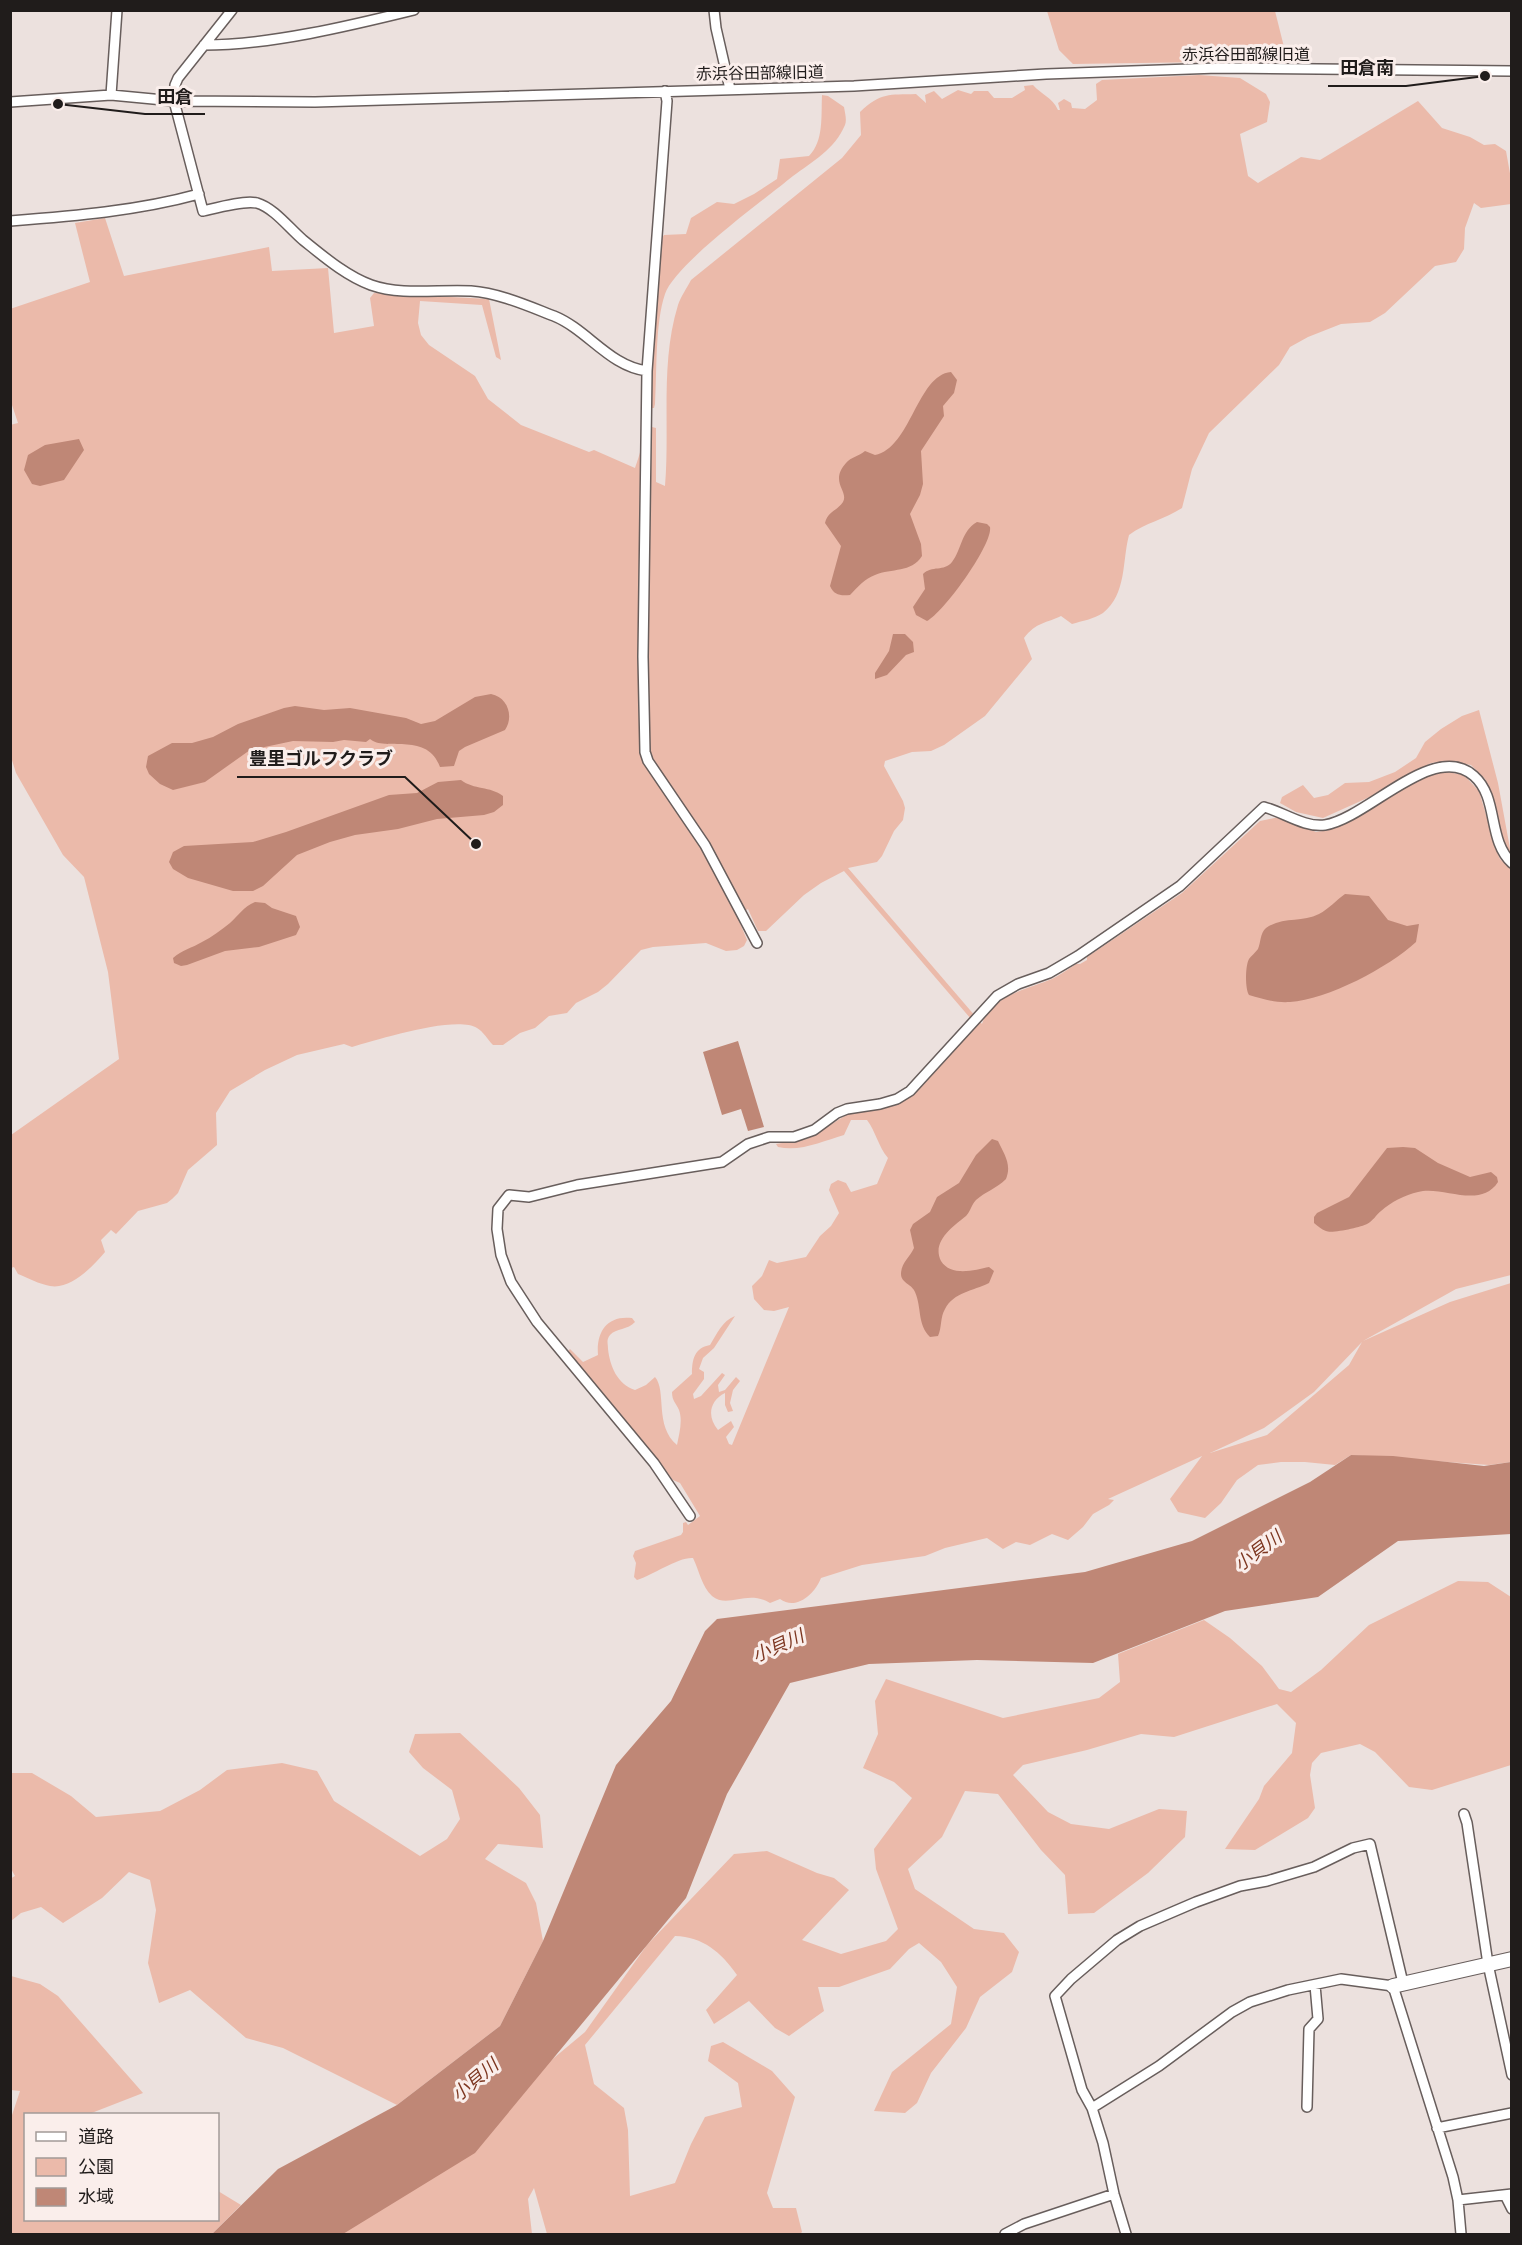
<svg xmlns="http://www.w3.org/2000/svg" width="1522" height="2245" viewBox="0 0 1522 2245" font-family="Bitter,'Noto Sans JP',serif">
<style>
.green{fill:#ebbaaa;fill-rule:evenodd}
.water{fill:#bf8776}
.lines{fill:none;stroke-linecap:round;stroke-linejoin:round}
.street-casing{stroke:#685e5c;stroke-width:12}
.secondary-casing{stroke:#685e5c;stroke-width:16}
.street{stroke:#fff;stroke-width:9}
.secondary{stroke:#fff;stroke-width:14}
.labels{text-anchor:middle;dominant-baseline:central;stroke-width:6;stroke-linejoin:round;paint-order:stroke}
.street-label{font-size:16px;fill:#201c1b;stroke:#faeeeb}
.water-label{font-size:18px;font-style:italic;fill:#7d3620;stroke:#faeeeb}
.leader{fill:none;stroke:#201c1b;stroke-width:2}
.callout-dot{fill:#201c1b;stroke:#faeeeb;stroke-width:2}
.callout-label{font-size:18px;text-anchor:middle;font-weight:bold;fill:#201c1b;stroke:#faeeeb;stroke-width:6;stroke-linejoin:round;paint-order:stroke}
</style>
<rect width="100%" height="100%" fill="#ece1de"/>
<path class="green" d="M1047 11H1275L1286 55 1279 61 1073 64 1059 50Z
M1199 75 1240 78 1266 94 1270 102 1267 122 1240 134 1248 176 1258 183 1301 157 1320 160 1418 101 1442 128 1470 137 1484 145 1495 144 1506 151 1511 179V204L1481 208 1474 203 1465 228 1464 249 1456 262 1435 266 1385 313 1370 322 1341 324 1308 337 1290 347 1279 365 1209 433 1192 469 1182 508C1165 519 1145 523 1129 535 1122 561 1127 594 1103 613 1094 619 1082 621 1072 624L1061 616C1047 623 1036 622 1024 638L1032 659 985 716 944 745 931 751 912 752 885 761 884 766 903 801 905 808 903 820 894 831 882 856 877 862 848 868 982 1024C990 996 1028 989 1052 979 1060 975 1068 969 1076 964H1080L1087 960V957L1182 893 1260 821 1279 817 1316 832 1329 830 1372 808 1426 776 1442 771 1464 775 1479 791 1497 852 1500 859 1511 869V1275L1456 1289 1363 1341 1450 1302 1511 1283V1462L1489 1465 1351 1455 1335 1465 1305 1462H1281L1258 1465 1237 1480 1221 1503 1205 1518 1178 1512 1170 1499 1202 1456 1108 1499 1114 1500 1109 1505 1093 1514 1083 1527 1068 1540 1052 1534 1030 1545 1016 1542 1003 1549 987 1538 945 1548 925 1556 862 1565 821 1578C815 1594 796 1611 780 1599L770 1603C747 1589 728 1609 712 1596 702 1587 699 1570 693 1558 678 1557 653 1575 637 1580L634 1577 636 1563 633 1556 635 1551 681 1535 683 1532V1523L686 1522 688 1525 700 1516 680 1483 673 1480 568 1351 570 1349 583 1362 598 1355C596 1332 607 1315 632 1318L635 1322C628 1330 616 1328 610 1335 606 1340 608 1343 608 1349 610 1366 617 1384 635 1390L646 1385 655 1377C667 1391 654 1426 677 1445 679 1434 683 1421 679 1410 676 1403 672 1401 672 1392L692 1374C692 1360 694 1348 710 1345 717 1334 722 1321 735 1316L714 1348 703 1358 699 1369 704 1372V1379L693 1394 694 1399 701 1396 722 1373 725 1375 718 1385 719 1392 725 1390 736 1377 740 1381 733 1390 730 1403 733 1411 728 1412 725 1405V1393C709 1401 707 1417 718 1430L731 1421 734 1427 726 1437 729 1444 732 1445 789 1307 774 1311 764 1310 754 1299 752 1286 762 1276 769 1260 777 1263 806 1257 820 1236 831 1226 839 1213 829 1190 831 1184 838 1180 846 1183 851 1192 877 1184 888 1158C878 1146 876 1132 867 1120H851L844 1135C823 1141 801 1152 778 1147L776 1144 807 1139 848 1114 897 1105 922 1086 977 1026 844 871 821 883 804 895 766 931H758L748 909 737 916 747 940 744 946 737 950 726 951 706 943 653 947 641 950 608 984 598 992 576 1003 567 1013 549 1016 535 1028 520 1033 503 1045H493C488 1040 483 1031 477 1028 455 1015 377 1040 352 1047L344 1044 297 1055 265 1070 230 1091 216 1113 217 1145 188 1170 178 1193 172 1199 167 1203 138 1211 116 1234 111 1230 101 1240 105 1252C93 1266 71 1290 50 1286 39 1284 28 1278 18 1274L14 1267 11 1268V1135L119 1059 108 972 84 877 63 855 16 773 11 757 10 425 18 423 11 402 10 309 90 282 75 223 105 218 124 276 269 247 272 271 328 268 334 333 374 326 370 298 374 293 489 299 501 360 496 357 482 305 420 301 418 323 421 335 429 345 475 376 488 399 521 425 589 452 594 450 635 468C642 450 640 444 652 427L656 428V482L665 486C670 427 660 363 678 305 681 296 687 288 691 280L842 158 861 135 860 112C881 92 889 95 916 94L926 103 925 95 934 91 942 99 958 90 971 94 974 91H988L994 98H1012L1025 90 1024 86 1033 85C1042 95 1052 97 1058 110H1060L1058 103 1064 99 1071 103 1072 108 1085 109 1097 100 1096 84 1102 80ZM1362 1342 1349 1365 1267 1435 1210 1453 1264 1428 1314 1392Z
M822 95 828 96 844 107C845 113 847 120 845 125 835 149 812 162 793 176 765 199 675 264 665 294 655 323 657 372 655 404L654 408H652L650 380 660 241 664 235 686 234 691 218 717 202 734 204 754 194 777 179 780 159 809 156C824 141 821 116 822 95Z
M1479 710 1498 783 1511 854 1509 855 1501 839 1493 797 1485 779 1471 765 1448 761 1431 763 1374 795 1323 818 1296 812 1280 803 1282 797 1303 785 1314 798 1328 795 1345 783 1369 782 1395 772 1416 758 1425 742 1441 729 1462 716Z
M1458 1581 1488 1582 1511 1597V1765L1432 1790 1409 1787 1375 1752 1360 1744 1321 1753 1312 1763 1310 1775 1315 1808 1308 1818 1255 1850 1225 1849 1259 1799 1264 1786 1292 1753 1296 1723 1277 1704 1174 1737 1141 1734 1087 1750 1023 1765 1013 1775 1048 1812 1071 1824 1109 1829 1159 1809 1187 1811 1185 1837 1148 1873 1094 1913 1068 1914 1065 1875 1041 1850 998 1794 965 1791 942 1837 908 1869 915 1889 974 1929 1004 1933 1019 1952 1012 1972 980 1997 966 2028 931 2073 917 2103 905 2113 874 2111 892 2072 951 2024 957 1987 941 1962 919 1943 909 1949 890 1969 839 1987H818L824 2011 789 2036 775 2028 749 2001 714 2024 706 2010 737 1975C721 1952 703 1937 675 1936L585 2045 594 2084 624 2108 628 2130 630 2196 675 2183 691 2144 705 2117 742 2107 738 2083 708 2061 711 2046 723 2042 772 2071 795 2097 767 2193 773 2208H796L802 2232 800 2234H547L534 2188 528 2199 532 2234H343L585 2032 647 1945 734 1854 767 1851 817 1873 834 1878 849 1890 802 1940 841 1954 886 1941 898 1929 876 1869 874 1849 912 1798 894 1782 863 1768 878 1734 875 1701 886 1679 1003 1718 1099 1698 1120 1682 1118 1654 1204 1620 1230 1638 1262 1666 1279 1689 1291 1692 1321 1670 1369 1625Z
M460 1733 519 1788 540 1815 543 1848 498 1844 485 1859 526 1883 536 1903 543 1941 500 2026 397 2105 283 2048 246 2038 190 1990 159 2003 148 1963 156 1910 150 1880 129 1872 102 1898 63 1923 41 1907 21 1913 11 1921 10 1879 15 1876 10 1867 11 1773H32L71 1796 96 1817 160 1811 200 1790 227 1770 282 1763 317 1771 334 1801 420 1856 447 1839 460 1819 452 1790 423 1768 409 1752 415 1734Z
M11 1976 40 1984 58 1996 143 2093 89 2114H26V2220H218V2191L241 2205 212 2234H11V2118L20 2091 11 2090Z"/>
<path class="water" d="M951 372 957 380 954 393 943 406 944 416 921 451 923 484 920 495 910 514 921 544 922 556C911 573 892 568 875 575 864 579 858 587 850 595 840 596 834 595 830 586L841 546 825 523C828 511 837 511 843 502 849 491 829 482 846 463 851 457 859 456 865 451L875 455C911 448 917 375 951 372Z
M79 439 84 450 64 480 40 486 32 484 24 470 28 455 45 445Z
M977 522 987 524 990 527C993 544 944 612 927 621L916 615 913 607 925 589 923 574C932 565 944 572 952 562 962 549 961 531 977 522Z
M893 634H905L913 642 914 652 906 655 887 675 875 679V673L889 651Z
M491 694C508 697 514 717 505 730L465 747 459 751 454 766 440 767C427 731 385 752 370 739L366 742 344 740 333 742 293 741 250 750 205 782 173 790 160 784 149 774 146 767 148 756 172 743H192L213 737 238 724 284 708 295 706 324 710 350 708 406 718 421 724 435 721 475 697Z
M461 780C474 790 490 786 503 796V805L494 812 484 815 437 819 398 829 355 835 330 842 297 855 263 886 253 891H233L188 878 173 869 169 862 173 852 184 846 253 842 286 832 389 795 417 793 438 782Z
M1345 894 1369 896 1388 920 1407 926 1419 924 1416 942C1389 967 1327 1000 1290 1002 1275 1003 1263 999 1249 995 1245 989 1245 966 1249 959 1251 956 1255 953 1258 949 1261 942 1260 933 1266 928 1283 916 1302 923 1319 914 1329 909 1336 900 1345 894Z
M255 902 265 903 272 908 296 916 300 927 296 935 259 947 225 951 187 965 181 966 174 963 173 958C182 950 192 948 202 942 212 937 221 930 230 923 239 915 243 907 255 902Z
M738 1041 764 1127 748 1131 741 1109 722 1115 703 1052Z
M992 1139 998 1141C1004 1154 1012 1164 1006 1179 997 1188 985 1192 976 1200 971 1205 971 1211 966 1216 954 1226 931 1241 941 1261 951 1277 975 1270 989 1267L994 1271 989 1283C973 1291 954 1292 945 1309 940 1317 942 1328 938 1336L930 1337C917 1324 922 1308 915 1292 912 1284 901 1283 901 1274 901 1263 910 1257 914 1248L910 1230 913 1224 930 1212 937 1197 959 1183 976 1155Z
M1403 1147 1415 1148 1438 1163 1470 1177 1491 1172 1497 1177 1498 1182C1480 1210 1442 1185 1418 1192 1405 1195 1391 1202 1381 1211 1376 1215 1373 1221 1367 1224 1361 1227 1332 1234 1326 1231 1322 1230 1318 1226 1314 1223V1217L1317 1213 1349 1197 1387 1148Z
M1351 1455 1393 1456 1484 1466 1511 1462V1534L1398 1541 1318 1597 1225 1611 1093 1663 977 1660 869 1664 790 1683 727 1794 686 1898 475 2153 343 2234H212L278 2169 397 2105 500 2026 543 1941 616 1765 671 1701 705 1631 717 1619 1085 1572 1192 1541 1310 1482Z"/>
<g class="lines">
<g class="street-casing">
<path id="street" d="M232 10 178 78 175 85 174 101 203 211C216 208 244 200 257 203 274 208 289 228 303 240 323 256 346 276 371 285 402 296 439 289 471 291 499 293 528 306 554 316 588 330 609 366 647 371L667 101 665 91
M714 10 716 28 730 89
M204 45C270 45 349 26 414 10
M111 95 117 10
M10 102 111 95 174 101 315 102 854 86 1046 74 1218 68 1512 71
M10 221C74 216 137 211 199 194
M647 371 643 657 645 752 648 761 705 845 757 943
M690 1516 654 1463 537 1322 511 1282 501 1255 497 1229 498 1209 509 1195 529 1197 577 1185 722 1162 748 1144 769 1137H794L814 1130 837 1113 847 1109 880 1104 897 1099 910 1091 997 996 1018 984 1049 973 1078 956 1180 886 1264 807C1283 812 1305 828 1325 825 1368 818 1434 740 1474 776 1499 798 1487 840 1512 863
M1464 1814 1467 1823 1488 1964 1512 2075
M1307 2107 1309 2029 1318 2019 1315 1985
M1092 2108 1159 2066 1232 2012 1250 2002 1288 1990 1341 1979 1393 1986 1453 2177 1458 2200 1461 2234
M1437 2128 1512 2113
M1505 2195 1512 2209
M1458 2200 1512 2194
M1005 2234 1024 2224 1114 2194
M1126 2234 1114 2194 1103 2143 1092 2108 1082 2090 1055 1996 1071 1979 1117 1940 1140 1926 1196 1902 1240 1886 1267 1881 1314 1867 1353 1848 1370 1844 1403 1983"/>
</g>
<g class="secondary-casing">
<path id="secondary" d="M1393 1986 1512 1959"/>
</g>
<use href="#street" class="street"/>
<use href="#secondary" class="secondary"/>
</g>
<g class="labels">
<g class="street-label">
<text x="1246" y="54">赤浜谷田部線旧道</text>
<text transform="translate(760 73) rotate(-1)">赤浜谷田部線旧道</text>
</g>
<g class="water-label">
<text transform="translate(1258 1551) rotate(-37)">小貝川</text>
<text transform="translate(778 1646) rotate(-24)">小貝川</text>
<text transform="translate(475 2080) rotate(-40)">小貝川</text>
</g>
</g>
<path class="leader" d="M1485 76L1406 86H1328M58 104L145 114H205M476 844L405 777H237"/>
<g class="callout-dot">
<circle cx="1485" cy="76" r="6"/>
<circle cx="58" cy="104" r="6"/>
<circle cx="476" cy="844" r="6"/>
</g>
<g class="callout-label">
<text x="1367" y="74">田倉南</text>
<text x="175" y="103">田倉</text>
<text x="321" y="765">豊里ゴルフクラブ</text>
</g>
<rect width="1522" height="2245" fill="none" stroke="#201c1b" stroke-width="24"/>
<rect x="24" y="2113" width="195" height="108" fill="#faeeeb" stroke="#a39a98" stroke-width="1.5"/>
<rect x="36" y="2132" width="30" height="9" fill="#ffffff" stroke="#a39a98" stroke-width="1.5"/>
<text x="78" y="2143" font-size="18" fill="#201c1b">道路</text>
<rect x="36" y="2158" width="30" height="18" fill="#ebbaaa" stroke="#a39a98" stroke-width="1.5"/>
<text x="78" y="2173" font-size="18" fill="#201c1b">公園</text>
<rect x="36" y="2188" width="30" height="18" fill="#bf8776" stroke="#a39a98" stroke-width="1.5"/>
<text x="78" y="2203" font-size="18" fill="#201c1b">水域</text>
</svg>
